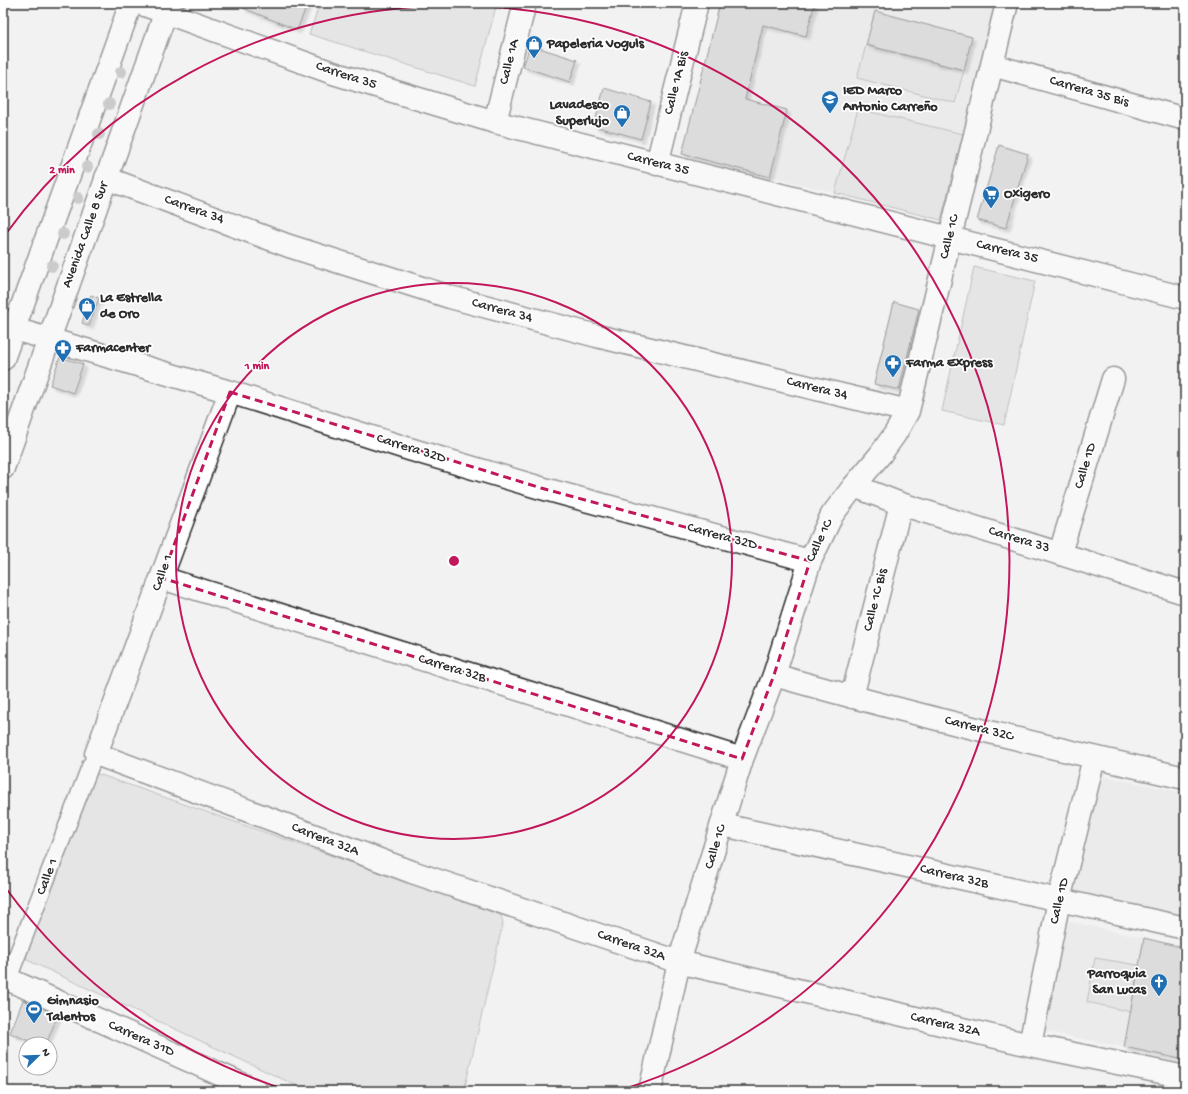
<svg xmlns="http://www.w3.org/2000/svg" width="1188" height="1094" viewBox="0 0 1188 1094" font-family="'Gochi Hand',sans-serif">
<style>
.built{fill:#e3e3e3}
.green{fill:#d5d5d5;stroke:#808080}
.building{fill:#c1c1c1;stroke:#2b2b2b;filter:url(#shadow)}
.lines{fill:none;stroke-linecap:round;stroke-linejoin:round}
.pedestrian-casing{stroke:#2b2b2b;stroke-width:19}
.minor-casing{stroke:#2b2b2b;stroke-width:25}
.secondary-casing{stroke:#2b2b2b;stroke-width:25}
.pedestrian{stroke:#fff;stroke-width:16}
.minor{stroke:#fff;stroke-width:22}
.secondary{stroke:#fff;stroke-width:22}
.tree{fill:#9c9c9c}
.marked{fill:none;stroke:#c2185b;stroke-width:3;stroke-dasharray:8 5;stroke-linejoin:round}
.ring{fill:none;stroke:#c2185b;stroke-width:2}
.labels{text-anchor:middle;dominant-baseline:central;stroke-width:3.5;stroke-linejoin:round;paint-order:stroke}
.poi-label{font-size:14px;font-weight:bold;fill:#2b2b2b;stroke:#fff;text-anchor:start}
.street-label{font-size:14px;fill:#2b2b2b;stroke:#fff}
.centre{fill:#c2185b;stroke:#fff;stroke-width:2}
.ring-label{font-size:12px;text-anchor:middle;font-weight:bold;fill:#c2185b;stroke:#fff;stroke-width:3.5;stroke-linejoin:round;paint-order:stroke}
</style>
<defs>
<filter id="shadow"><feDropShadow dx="3.5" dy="3.5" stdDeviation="1" flood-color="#0004"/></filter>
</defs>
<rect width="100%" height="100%" fill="#f2f2f2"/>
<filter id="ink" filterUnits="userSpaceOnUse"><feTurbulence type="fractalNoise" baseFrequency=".025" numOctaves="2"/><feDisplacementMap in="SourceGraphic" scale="8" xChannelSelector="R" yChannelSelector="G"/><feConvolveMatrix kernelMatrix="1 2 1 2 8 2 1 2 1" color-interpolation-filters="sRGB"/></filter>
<g filter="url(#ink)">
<path class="built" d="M720 3H857L869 6 870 3H998L941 220 682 154Z
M1098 775 1185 793V919L1070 894Z
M1068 921 1144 938 1124 1047 1043 1031Z"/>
<path class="green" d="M320 3H497L475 86 309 34Z
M866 45 964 70 955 103 857 78Z
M858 109 963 134 941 220 835 193Z
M974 267 1035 281 1004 425 942 411Z
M98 774 501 915 503 923 464 1091H308L27 960 25 951 90 778Z
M1095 958 1138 965 1131 1012 1087 1002Z"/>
<path class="building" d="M245 3H308L297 30 243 8Z
M720 3H815L806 36 763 25 745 99 787 110 770 177 682 154Z
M875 11 972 37 964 70 866 45Z
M530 45 577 60 570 82 523 67Z
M604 88 651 102 641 139 594 126Z
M999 145 1028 154 1006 228 977 220Z
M91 295 99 298 89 326 82 323Z
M894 302 919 309 899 390 874 384Z
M60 357 83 364 73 393 50 385Z
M1144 938 1185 948V1060L1124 1047Z
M23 1000 58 1015 46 1044H36L10 1033Z"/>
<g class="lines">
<g class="pedestrian-casing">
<path id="pedestrian" d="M8 979 91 764"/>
</g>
<g class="minor-casing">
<path id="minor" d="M139 3 333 73 495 122 1185 298
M992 65 1185 119
M495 122 525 3
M657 164 697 3
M106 178 289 246 450 297 597 336 908 411
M14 329 230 392 409 449 541 488 810 561
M230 392 96 754 412 872 679 962 1030 1045 1185 1077
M854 486 901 504 1185 593
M1060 553 1113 379
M162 578 742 759
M774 675C910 714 1047 747 1185 778
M852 697 901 504
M723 825 1185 928
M3 977 257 1091
M1030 1045 1059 900 1094 758
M650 1091 679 962 742 759 774 675 810 561 832 515 854 486 880 455 895 434 908 411 1007 3"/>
</g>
<g class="secondary-casing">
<path id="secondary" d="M3 359 131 3
M3 468 169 3"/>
</g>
<use href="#pedestrian" class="pedestrian"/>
<use href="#minor" class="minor"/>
<use href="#secondary" class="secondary"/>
</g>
<g class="tree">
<circle cx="121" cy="72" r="6"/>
<circle cx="109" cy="104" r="6"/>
<circle cx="99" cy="134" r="6"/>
<circle cx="87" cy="167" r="6"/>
<circle cx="78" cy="198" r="6"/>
<circle cx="63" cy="234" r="6"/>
<circle cx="52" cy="266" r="6"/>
</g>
</g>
<path d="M0 0H1188V1094H0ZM230 392 541 488 810 561 774 675 742 759 162 578Z" fill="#f2f2f2" fill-opacity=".55" fill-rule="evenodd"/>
<path class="marked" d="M230 392 541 488 810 561 774 675 742 759 162 578Z"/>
<g class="ring">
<circle cx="454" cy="561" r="278"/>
<path d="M287 1090A555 555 0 0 1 5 887M5 235A555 555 0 1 1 621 1090"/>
</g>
<defs>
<g id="shop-pin" transform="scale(0.9)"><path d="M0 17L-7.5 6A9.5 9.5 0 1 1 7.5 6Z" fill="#1f6fb2" stroke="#fff"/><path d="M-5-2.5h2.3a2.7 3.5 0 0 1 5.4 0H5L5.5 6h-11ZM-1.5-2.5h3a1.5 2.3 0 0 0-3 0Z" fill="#fff"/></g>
<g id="school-pin" transform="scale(0.9)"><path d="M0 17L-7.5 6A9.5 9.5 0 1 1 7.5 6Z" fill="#1f6fb2" stroke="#fff"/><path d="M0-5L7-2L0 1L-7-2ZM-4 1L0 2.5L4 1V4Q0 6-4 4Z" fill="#fff"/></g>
<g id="supermarket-pin" transform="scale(0.9)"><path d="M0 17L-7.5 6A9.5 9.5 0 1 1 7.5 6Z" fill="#1f6fb2" stroke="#fff"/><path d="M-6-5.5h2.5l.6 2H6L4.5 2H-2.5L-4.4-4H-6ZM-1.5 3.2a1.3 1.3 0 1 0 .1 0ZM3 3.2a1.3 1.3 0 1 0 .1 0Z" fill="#fff"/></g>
<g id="pharmacy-pin" transform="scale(0.9)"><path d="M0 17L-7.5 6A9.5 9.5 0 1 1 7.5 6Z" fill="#1f6fb2" stroke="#fff"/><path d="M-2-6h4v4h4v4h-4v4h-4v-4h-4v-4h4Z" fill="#fff"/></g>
<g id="church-pin" transform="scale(0.9)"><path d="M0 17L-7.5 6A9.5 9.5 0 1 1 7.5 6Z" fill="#1f6fb2" stroke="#fff"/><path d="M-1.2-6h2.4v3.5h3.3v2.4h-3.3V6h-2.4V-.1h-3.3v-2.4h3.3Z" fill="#fff"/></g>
<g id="stadium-pin" transform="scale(0.9)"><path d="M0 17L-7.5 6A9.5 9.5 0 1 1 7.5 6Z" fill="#1f6fb2" stroke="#fff"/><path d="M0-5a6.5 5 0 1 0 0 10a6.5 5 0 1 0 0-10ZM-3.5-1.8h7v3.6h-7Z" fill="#fff"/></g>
</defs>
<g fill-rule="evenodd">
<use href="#shop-pin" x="534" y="44"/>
<use href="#school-pin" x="830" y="99"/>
<use href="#shop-pin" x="622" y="113"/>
<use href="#supermarket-pin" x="991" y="194"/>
<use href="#shop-pin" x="87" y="306"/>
<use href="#pharmacy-pin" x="63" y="348"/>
<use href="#pharmacy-pin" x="893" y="363"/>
<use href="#church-pin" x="1159" y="982"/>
<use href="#stadium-pin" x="34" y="1009"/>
</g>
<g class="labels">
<g class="poi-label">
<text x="547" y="44">Papeleria Voguls</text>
<text x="843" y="91">IED Marco<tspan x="843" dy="16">Antonio Carreño</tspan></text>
<text x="609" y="105" text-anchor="end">Lavadesco<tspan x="609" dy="16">Superlujo</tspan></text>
<text x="1004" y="194">Oxigero</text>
<text x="100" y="298">La Estrella<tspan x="100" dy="16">de Oro</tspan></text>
<text x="76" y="348">Farmacenter</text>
<text x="906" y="363">Farma Express</text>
<text x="1146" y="974" text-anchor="end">Parroquia<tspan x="1146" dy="16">San Lucas</tspan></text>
<text x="47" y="1001">Gimnasio<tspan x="47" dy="16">Talentos</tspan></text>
</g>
<g class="street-label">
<text transform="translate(510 62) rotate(-76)">Calle 1A</text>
<text transform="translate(346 76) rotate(18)">Carrera 35</text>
<text transform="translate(677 83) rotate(-76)">Calle 1A Bis</text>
<text transform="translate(1089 92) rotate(16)">Carrera 35 Bis</text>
<text transform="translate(658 164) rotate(14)">Carrera 35</text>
<text transform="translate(194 210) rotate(20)">Carrera 34</text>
<text transform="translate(86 235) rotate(-70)">Avenida Calle 8 Sur</text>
<text transform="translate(950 237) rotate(-76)">Calle 1C</text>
<text transform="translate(1007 252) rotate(14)">Carrera 35</text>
<text transform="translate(502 311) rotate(15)">Carrera 34</text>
<text transform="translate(817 389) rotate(14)">Carrera 34</text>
<text transform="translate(411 449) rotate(17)">Carrera 32D</text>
<text transform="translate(1086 466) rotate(-73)">Calle 1D</text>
<text transform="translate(722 537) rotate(15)">Carrera 32D</text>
<text transform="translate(1019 540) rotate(17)">Carrera 33</text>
<text transform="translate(820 541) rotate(-65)">Calle 1C</text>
<text transform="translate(163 573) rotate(-70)">Calle 1</text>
<text transform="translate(876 600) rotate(-76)">Calle 1C Bis</text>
<text transform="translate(452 669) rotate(17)">Carrera 32B</text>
<text transform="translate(979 729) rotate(14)">Carrera 32C</text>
<text transform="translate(325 840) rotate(21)">Carrera 32A</text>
<text transform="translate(716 847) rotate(-73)">Calle 1C</text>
<text transform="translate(48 877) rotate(-69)">Calle 1</text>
<text transform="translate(954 877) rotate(13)">Carrera 32B</text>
<text transform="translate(1060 901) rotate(-77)">Calle 1D</text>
<text transform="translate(631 946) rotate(19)">Carrera 32A</text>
<text transform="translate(945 1025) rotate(13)">Carrera 32A</text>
<text transform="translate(141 1039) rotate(24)">Carrera 31D</text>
</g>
</g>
<circle cx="454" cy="561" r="6" class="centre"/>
<g class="ring-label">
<text x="62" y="173">2 min</text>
<text x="257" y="369">1 min</text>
</g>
<rect width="1188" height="1094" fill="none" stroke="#fff" stroke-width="16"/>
<rect x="8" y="8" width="1172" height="1078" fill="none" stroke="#2b2b2b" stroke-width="1.5" filter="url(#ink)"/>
<g transform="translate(38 1056) rotate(67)"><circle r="19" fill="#ffffff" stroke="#aaaaaa"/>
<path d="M0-3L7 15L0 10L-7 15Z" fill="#1f6fb2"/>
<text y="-6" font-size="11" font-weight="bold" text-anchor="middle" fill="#2b2b2b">N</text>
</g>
</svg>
